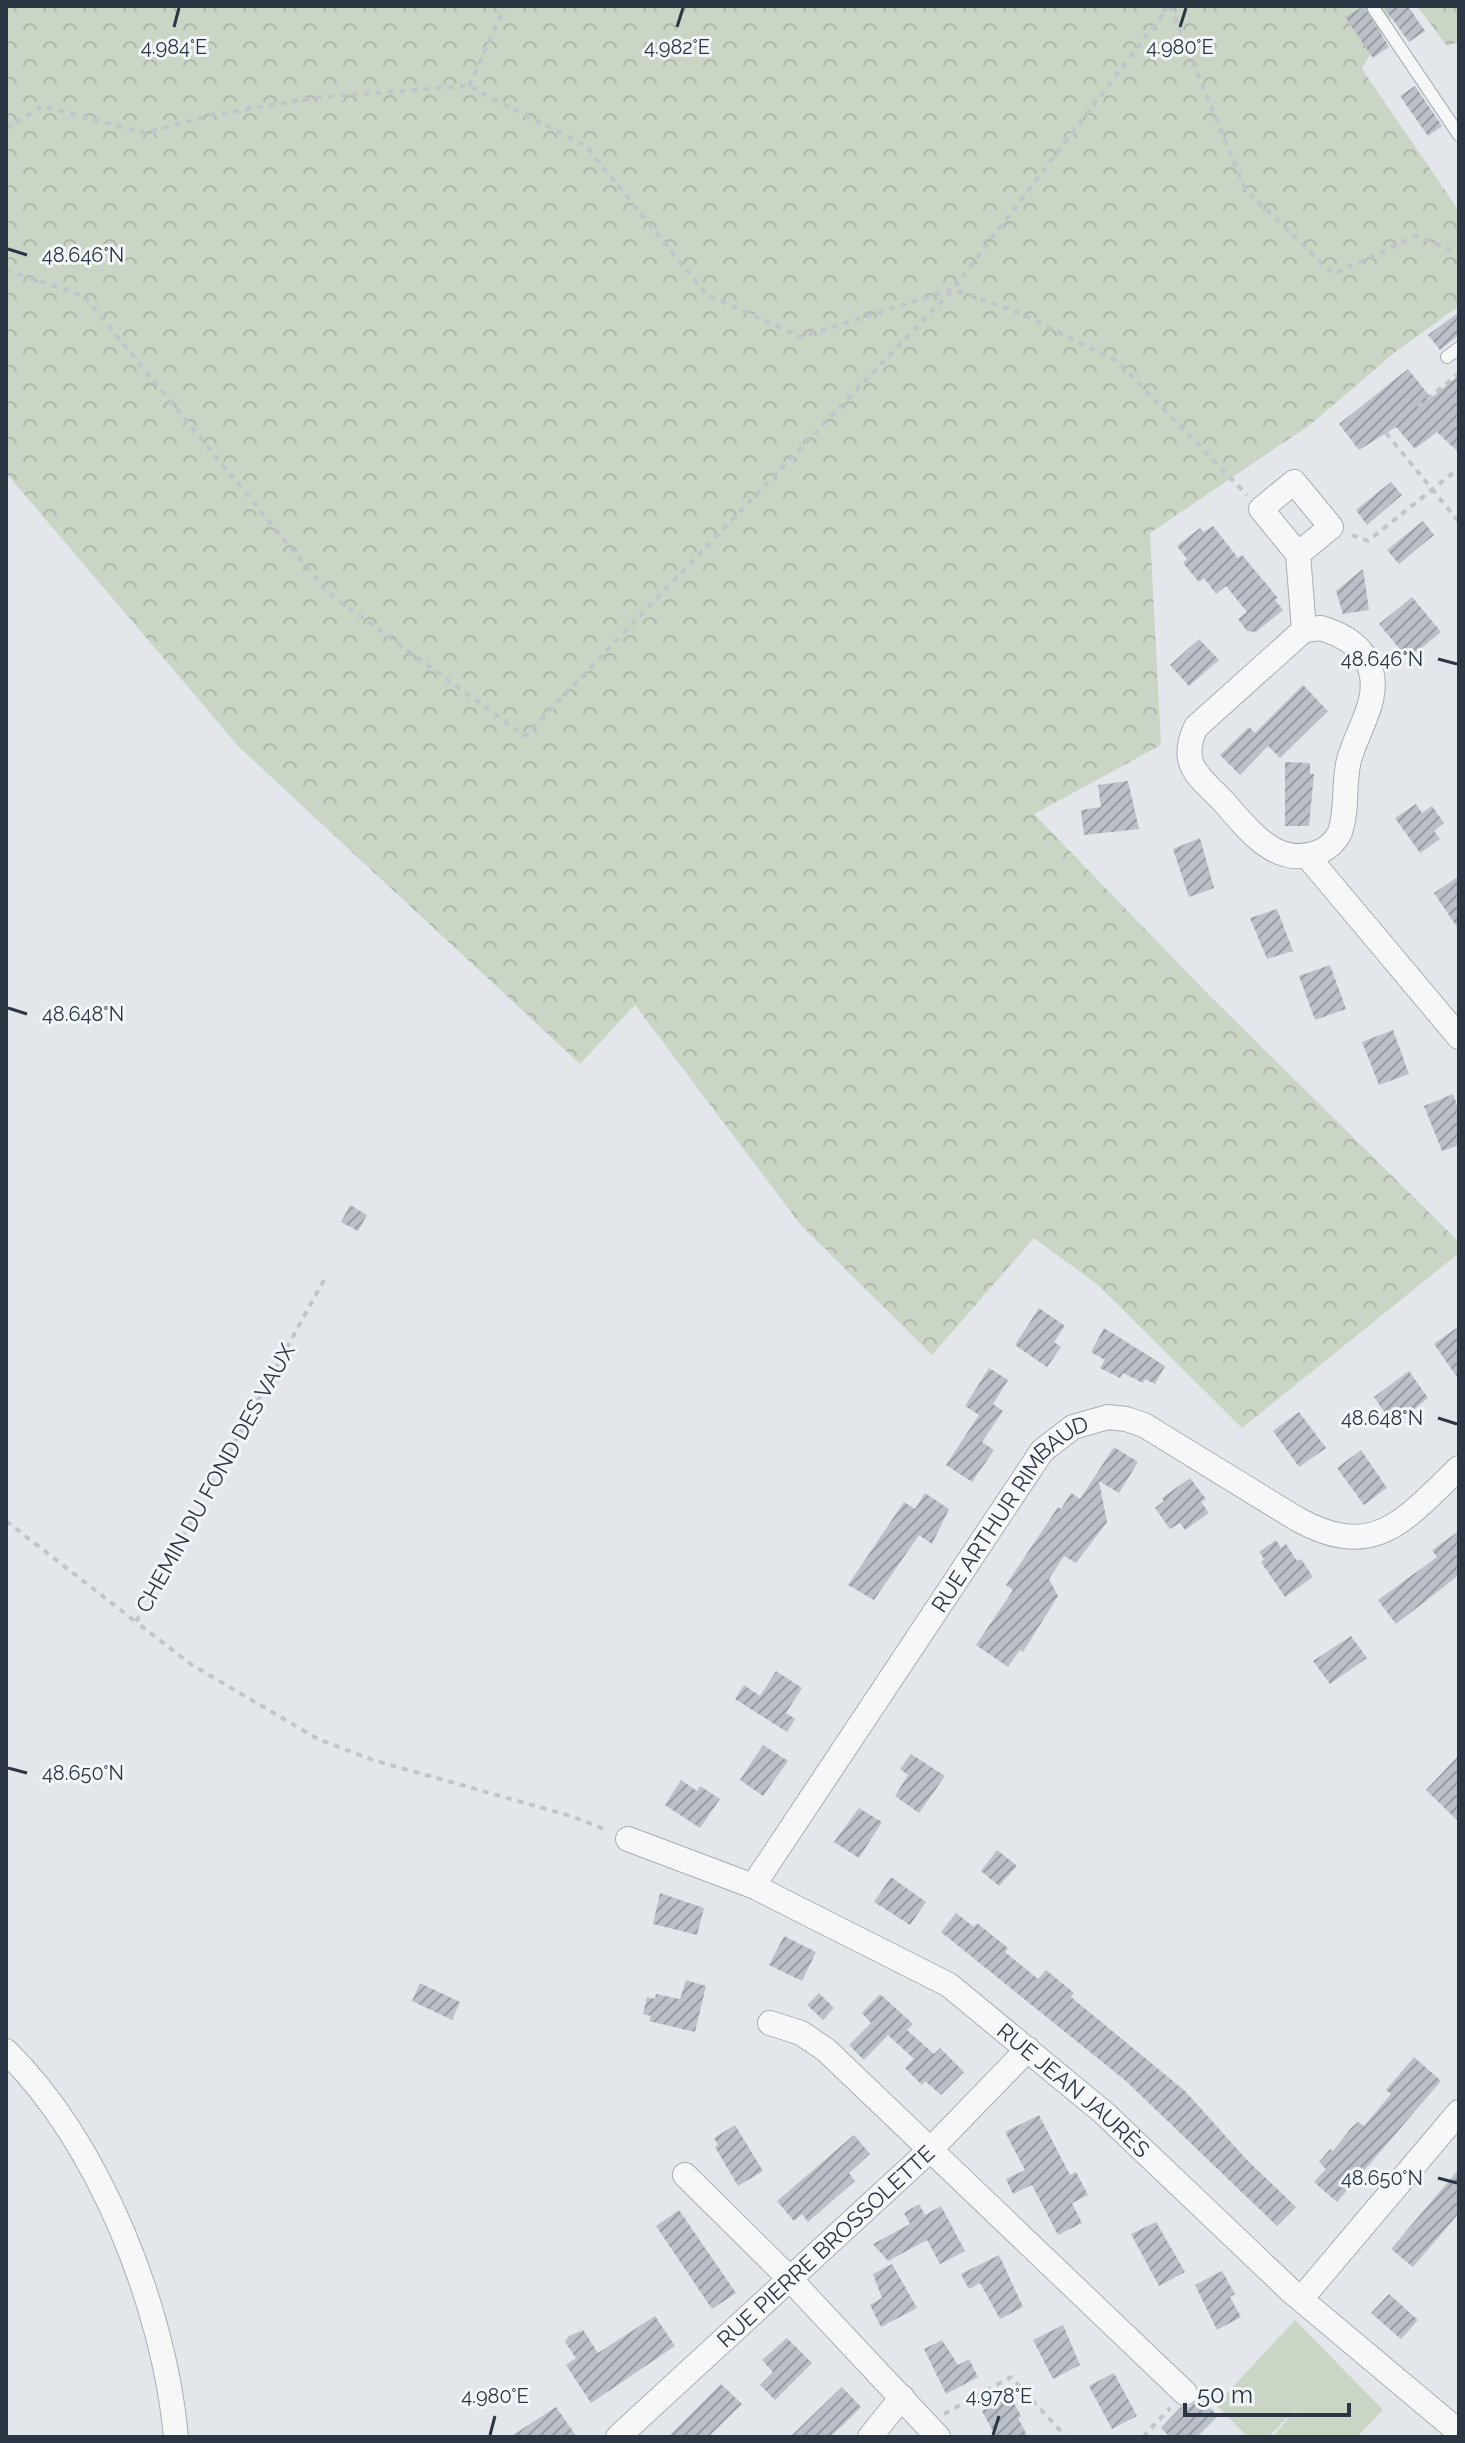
<svg xmlns="http://www.w3.org/2000/svg" width="1465" height="2443" viewBox="0 0 1465 2443" font-family="Raleway,sans-serif">
<style>
.forest{fill:url(#forest-crowns)}
.pitch{fill:#cad5c5}
.building{fill:url(#building-hatch)}
.lines{fill:none;stroke-linecap:round;stroke-linejoin:round}
.lane-casing{stroke:#a8aeb5;stroke-width:14}
.street-casing{stroke:#a8aeb5;stroke-width:26}
.path{stroke:#c1c5ca;stroke-width:4;stroke-dasharray:6 6;stroke-linecap:butt}
.lane{stroke:#f6f7f9;stroke-width:12}
.street{stroke:#f6f7f9;stroke-width:24}
.ticks{fill:none;stroke:#2b3543;stroke-width:3}
.labels{text-anchor:middle;dominant-baseline:central;stroke-width:6;stroke-linejoin:round;paint-order:stroke}
.street-label{font-size:22px;fill:#2b3543;stroke:#f3f6f8}
.ticks-label{font-size:20px;text-anchor:middle;fill:#2b3543;stroke:#f3f6f8;stroke-width:6;stroke-linejoin:round;paint-order:stroke}
</style>
<defs>
<pattern id="forest-crowns" width="20" height="18" patternUnits="userSpaceOnUse" patternTransform="scale(2)"><rect width="20" height="18" fill="#cad5c5"/><path d="M2 6a3 3 0 1 1 6 0M12 15a3 3 0 1 1 6 0" fill="none" stroke="#aeb7aa"/></pattern>
<pattern id="building-hatch" width="6" height="6" patternUnits="userSpaceOnUse" patternTransform="scale(2)"><rect width="6" height="6" fill="#bbc0c8"/><path d="M-1 1l2-2M0 6l6-6M5 7l2-2" fill="none" stroke="#989da4"/></pattern>
</defs>
<rect width="100%" height="100%" fill="#e3e7eb"/>
<path class="forest" d="M6 6H1397L1362 69 1459 211V306L1394 353 1311 424 1150 533 1161 745 1034 814 1207 993 1459 1242V1253L1242 1428 1098 1285 1034 1238 932 1355 800 1224 635 1005 580 1064 239 747 6 473Z
M1417 6H1459V42L1447 46Z"/>
<path class="pitch" d="M1295 2320 1383 2410 1357 2437H1272L1302 2403 1268 2437H1248L1216 2405Z"/>
<path class="building" d="M1364 6 1389 47 1373 58 1345 17Z
M1383 6H1408L1425 31 1409 42Z
M1415 86 1442 126 1428 136 1400 96Z
M1459 312V335L1440 350 1428 335Z
M1408 369 1431 398 1459 375V453L1437 432 1415 449 1396 427 1359 450 1339 424Z
M1391 482 1402 495 1367 525 1356 510Z
M1423 521 1434 535 1399 564 1387 550Z
M1213 526 1238 558 1242 555 1278 598 1275 600 1283 610 1256 632 1247 631 1238 619 1247 612 1226 586 1216 594 1204 578 1199 582 1183 563 1187 559 1177 546 1200 528 1204 532Z
M1363 569 1369 610 1343 614 1336 591Z
M1412 597 1441 632 1408 659 1379 624Z
M1199 639 1219 660 1189 686 1170 665Z
M1303 685 1328 711 1280 758 1268 746 1240 775 1220 755 1249 727 1255 733Z
M1285 762 1310 763V774H1314L1309 826H1285Z
M1128 781 1139 829 1084 835 1081 810 1101 807 1098 785Z
M1416 804 1422 813 1432 806 1444 823 1434 831 1440 839 1420 853 1395 818Z
M1200 838 1214 888 1189 897 1173 849Z
M1459 876V930L1434 893Z
M1277 909 1293 951 1267 959 1250 918Z
M1330 965 1346 1009 1315 1020 1299 976Z
M1393 1030 1409 1074 1379 1085 1362 1042Z
M1453 1094 1459 1110V1145L1442 1151 1424 1106Z
M350 1205 367 1215 358 1231 341 1222Z
M1039 1308 1065 1326 1054 1342 1061 1347 1047 1367 1015 1345Z
M1459 1326V1380L1434 1344Z
M1104 1328 1165 1366 1155 1384 1145 1379 1143 1383 1123 1373 1120 1378 1100 1368 1105 1360 1091 1352Z
M989 1368 1008 1380 993 1404 1003 1411 982 1442 994 1450 972 1482 946 1465 979 1415 965 1406Z
M1409 1371 1428 1398 1394 1426 1374 1397Z
M1299 1412 1326 1448 1299 1467 1273 1431Z
M1114 1447 1138 1462 1119 1493 1099 1481 1107 1522 1076 1563 1064 1556 1049 1579 1058 1596 1023 1652 1020 1650 1008 1667 976 1645 1013 1590 1006 1585 1058 1507 1061 1509 1071 1493 1080 1499Z
M1361 1450 1387 1488 1364 1505 1337 1468Z
M1190 1478 1206 1499 1201 1502 1209 1513 1185 1530 1180 1523 1170 1529 1155 1508 1164 1501 1162 1498Z
M925 1493 949 1509 932 1544 919 1535 874 1600 848 1585 904 1502 915 1509Z
M1459 1531V1575L1396 1624 1378 1600 1437 1557 1432 1550Z
M1276 1540 1281 1548 1286 1544 1297 1561 1301 1559 1313 1577 1285 1597 1261 1562 1264 1559 1259 1552Z
M1351 1636 1367 1658 1330 1684 1313 1661Z
M776 1671 802 1688 786 1713 795 1719 787 1732 735 1699 744 1685 760 1696Z
M763 1745 788 1761 763 1796 740 1780Z
M911 1754 945 1776 919 1813 895 1796 908 1775 900 1769Z
M1459 1755V1822L1426 1790Z
M681 1780 697 1791 700 1786 720 1799 700 1828 665 1805Z
M859 1808 882 1822 859 1858 834 1842Z
M997 1850 1017 1866 999 1886 981 1871Z
M891 1877 926 1902 910 1925 874 1902Z
M660 1893 704 1908 697 1935 653 1924Z
M956 1913 974 1927 977 1923 1008 1948 1005 1952 1038 1979 1046 1970 1074 1993 1071 1997 1185 2091 1247 2160 1296 2207 1277 2226 1126 2081 941 1932Z
M784 1936 816 1952 802 1981 769 1965Z
M686 1980 706 1986 695 2032 649 2021 651 2016 643 2014 647 1997 655 1999 656 1994 680 1999Z
M420 1983 460 2002 452 2020 412 2001Z
M819 1993 834 2008 823 2020 807 2005Z
M880 1994 913 2024 907 2030 934 2054 940 2048 964 2072 941 2095 925 2081 922 2085 905 2068 914 2059 888 2035 864 2060 849 2045 871 2023 862 2013Z
M1414 2057 1441 2081 1337 2202 1314 2182 1326 2169 1319 2162 1330 2149 1333 2151 1351 2128 1358 2122 1364 2126 1391 2094 1386 2090Z
M1039 2115 1070 2175 1076 2172 1088 2195 1072 2203 1082 2223 1058 2235 1032 2185 1013 2194 1006 2179 1025 2170 1005 2132Z
M735 2125 763 2171 738 2186 715 2147 718 2145 714 2138Z
M854 2135 870 2154 849 2173 855 2181 808 2222 802 2214 794 2221 777 2201Z
M1459 2169V2213L1413 2267 1391 2249Z
M919 2204 925 2215 941 2206 965 2251 940 2264 927 2240 888 2261 873 2244 910 2224 904 2213Z
M679 2210 736 2293 712 2309 656 2226Z
M1156 2222 1185 2272 1159 2286 1131 2234Z
M999 2255 1023 2307 1000 2319 980 2283 969 2289 961 2274Z
M892 2264 917 2308 881 2327 870 2305 882 2298 873 2274Z
M1222 2271 1235 2294 1230 2297 1241 2317 1217 2330 1195 2285Z
M1389 2294 1418 2320 1401 2339 1371 2313Z
M655 2316 675 2346 591 2403 566 2365 576 2358 565 2342 569 2336 583 2330 598 2353Z
M1063 2325 1080 2365 1053 2379 1033 2340Z
M787 2338 812 2363 775 2400 760 2385 773 2372 762 2360Z
M942 2340 958 2365 969 2359 978 2377 946 2394 924 2349Z
M1114 2373 1137 2416 1112 2429 1089 2386Z
M721 2384 742 2404 708 2437H668Z
M842 2387 861 2407 846 2422 830 2437H790Z
M1010 2396 1021 2416 1018 2418 1028 2437H996L982 2411Z
M1199 2397 1218 2416 1197 2437H1170L1161 2428 1181 2407H1190Z
M556 2407 577 2437H510Z"/>
<g class="lines">
<g class="lane-casing">
<path id="lane" d="M1374 9 1459 135
M1447 357 1459 348"/>
</g>
<g class="street-casing">
<g id="street">
<path d="M1298 554 1331 527 1294 482 1261 509 1298 554 1304 630"/>
<path d="M1321 628C1343 635 1362 645 1370 668 1381 699 1357 730 1349 760 1343 783 1348 809 1340 832 1336 841 1327 849 1319 852 1275 870 1247 827 1221 799 1197 775 1179 763 1196 727L1304 630Z"/>
<path d="M1308 857 1459 1037"/>
<path id="s1" d="M628 1839 753 1886 949 1985 1104 2113 1291 2291 1459 2432"/>
<path id="s2" d="M753 1886 1042 1451 1073 1427 1108 1417 1126 1419 1144 1425 1297 1519C1375 1562 1404 1520 1459 1468"/>
<path d="M770 2023 801 2033 826 2050 1185 2393"/>
<path d="M6 2051C100 2144 164 2307 176 2437"/>
<path d="M685 2175 788 2277 938 2437"/>
<path d="M1301 2299 1459 2112"/>
<path id="s3" d="M618 2437 931 2149 1028 2049"/>
<path d="M870 2437 902 2397"/>
</g>
</g>
<path class="path" d="M1170 6 1245 189 1333 274 1416 236 1459 253
M469 86 505 6
M6 129 42 106 145 133 212 115 320 97 469 86 586 146 706 294 801 337 953 289 1024 315 1117 361 1247 495
M6 270 84 296 327 592 525 736 953 289 1169 6
M1418 407 1459 373
M1386 433 1459 522
M1352 535 1368 541 1459 468
M324 1280 136 1622 192 1665 318 1739 373 1760 571 1816 607 1830
M6 1521 136 1622
M944 2414 1011 2377 1066 2437
M1143 2437 1170 2408"/>
<use href="#lane" class="lane"/>
<use href="#street" class="street"/>
</g>
<path class="ticks" d="M174 27 179 8M677 27 683 8M1180 27 1186 8M8 249 27 255M1438 659 1457 664M8 1008 27 1014M1438 1418 1457 1424M8 1768 27 1773M1438 2178 1457 2183M490 2435 495 2416M993 2435 999 2416"/>
<g class="labels">
<g class="street-label">
<text transform="translate(215 1478) rotate(-61)">CHEMIN DU FOND DES VAUX</text>
<text stroke="none"><textPath href="#s2" startOffset="454">RUE ARTHUR RIMBAUD</textPath></text>
<text stroke="none"><textPath href="#s1" startOffset="516">RUE JEAN JAURÈS</textPath></text>
<text stroke="none"><textPath href="#s3" startOffset="282">RUE PIERRE BROSSOLETTE</textPath></text>
</g>
</g>
<g class="ticks-label">
<text x="174" y="54">4.984°E</text>
<text x="677" y="54">4.982°E</text>
<text x="1180" y="54">4.980°E</text>
<text x="83" y="262">48.646°N</text>
<text x="1382" y="666">48.646°N</text>
<text x="83" y="1021">48.648°N</text>
<text x="1382" y="1425">48.648°N</text>
<text x="83" y="1780">48.650°N</text>
<text x="1382" y="2185">48.650°N</text>
<text x="495" y="2403">4.980°E</text>
<text x="999" y="2403">4.978°E</text>
</g>
<rect width="1465" height="2443" fill="none" stroke="#2b3543" stroke-width="16"/>
<path d="M1185 2403v12h164v-12" fill="none" stroke="#2b3543" stroke-width="4"/>
<text x="1197" y="2403" font-size="24" fill="#2b3543" stroke="#f3f6f8" stroke-width="6" paint-order="stroke">50 m</text>
</svg>
